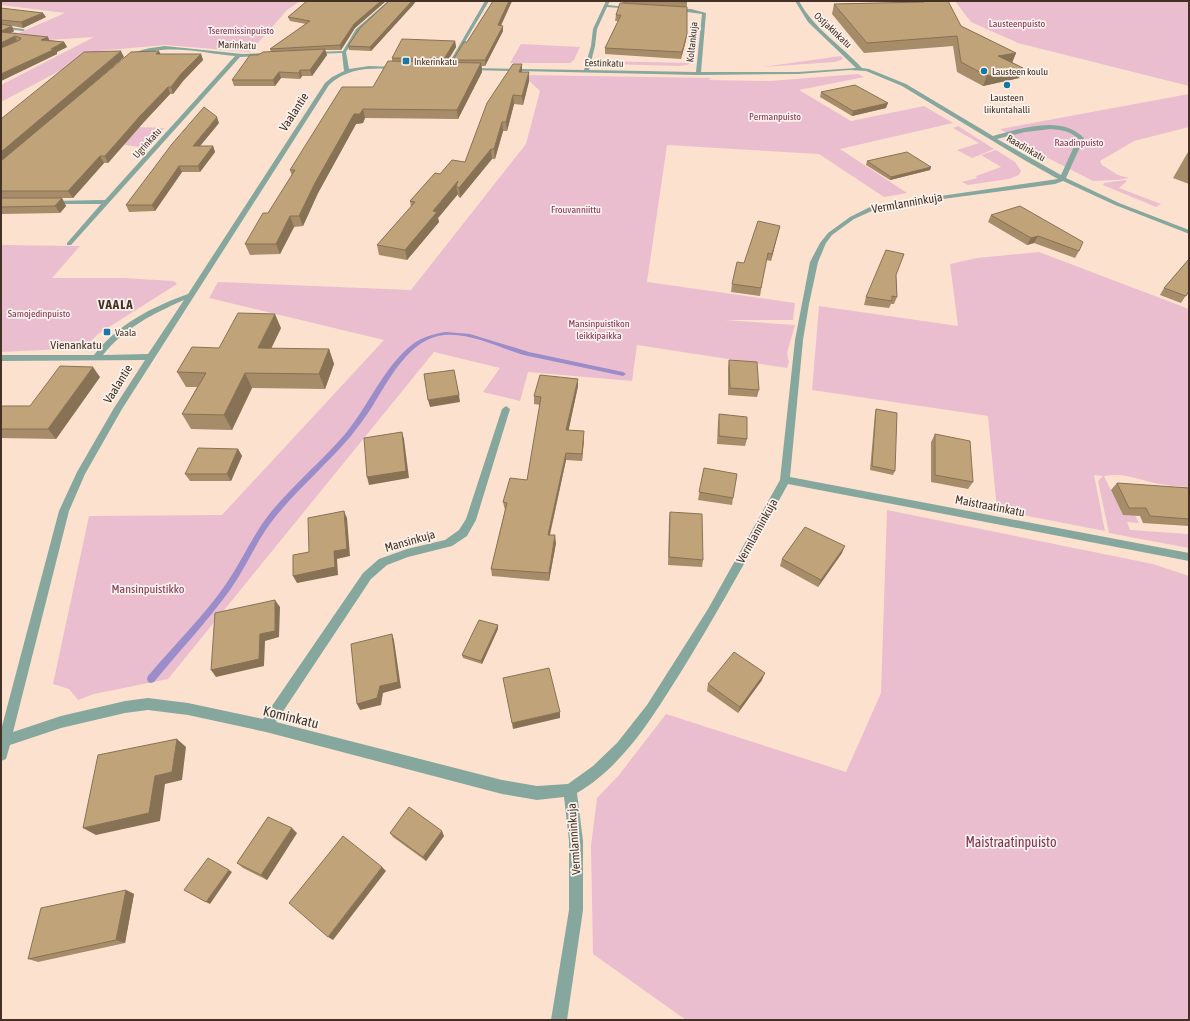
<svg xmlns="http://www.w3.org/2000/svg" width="1190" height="1021" viewBox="0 0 1190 1021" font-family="'Asap Condensed',sans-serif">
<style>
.green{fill:#eabece}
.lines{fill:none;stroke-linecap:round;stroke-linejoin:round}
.stream{fill:#9b8dca;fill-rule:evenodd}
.minor{fill:#85a79d;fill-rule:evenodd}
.wall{fill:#a68c69}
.shaded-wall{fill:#877255}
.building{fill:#c1a37a;stroke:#877255}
.poi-dot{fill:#1679a5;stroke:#fcf2ec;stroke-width:1.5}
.labels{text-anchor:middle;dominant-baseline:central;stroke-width:3.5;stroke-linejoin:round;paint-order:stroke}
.far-park-label{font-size:10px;fill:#833257;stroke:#fcf2ec}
.far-street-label{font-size:10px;fill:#433126;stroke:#fcf2ec}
.far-poi-label{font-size:10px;fill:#433126;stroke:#fcf2ec;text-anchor:start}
.street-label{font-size:12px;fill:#433126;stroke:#fcf2ec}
.park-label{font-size:12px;fill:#833257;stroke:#fcf2ec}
.far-district-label{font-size:13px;font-weight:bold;letter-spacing:1px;fill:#433126;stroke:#fcf2ec}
.near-street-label{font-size:14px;fill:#433126;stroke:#fcf2ec}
.near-park-label{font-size:14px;fill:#833257;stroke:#fcf2ec}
</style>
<rect width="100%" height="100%" fill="#fde1cf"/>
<path class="green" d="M1 1H300L287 10 250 52 165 45 97 51 1 102V85L94 37 1 43V30L19 33 65 13 1 5Z
M955 1H1189V86L1018 43 971 22Z
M521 44 580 47 574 60 570 63H510Z
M841 56 843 59 835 62 762 67Z
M598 61 690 63 687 65 680 66 607 64 601 63Z
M858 74 864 77 799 90 851 121 924 106 953 123 840 149 907 193 884 197 819 154 667 145 647 282 795 303 793 320H724L795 325 787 353 789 362 787 368 637 345 632 381 528 372 520 401 483 392 500 368 434 352 168 679 94 694 78 700 69 689 53 684 89 516 222 515 384 340 209 298 218 282 411 290 526 144 540 91 523 75 712 78 708 80 770 81Z
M1189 94V127L1134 141 1100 161 1102 165 1118 175 1129 178 1117 180 1093 181 1046 157 1000 129Z
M60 124 164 128 145 148 50 133Z
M958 126 994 149 972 158 957 150 979 143 953 128Z
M996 150 1015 162 1021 171 1019 175 1009 179 968 185 962 182 977 178 976 176 1001 167 981 155Z
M1125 180 1127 181 1119 188 1161 204 1156 207 1103 185 1104 183Z
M1 245 80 246 52 278H124L174 281 177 284 98 334 84 348 1 352Z
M1039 252 1189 309V487C1180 486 1170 486 1160 484 1141 481 1125 472 1104 476L1123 515H1135L1139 523 1127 522 1130 530 1189 534V548L1109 533 1098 481 1103 476 1094 475 1105 531 997 510 988 416 812 390 819 306 958 326 950 264 977 258Z
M887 510 1153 564 1189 576V1020H686L593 954 591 846 597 798 619 775 666 714 846 772 881 693Z"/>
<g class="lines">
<path class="stream" d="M446 332 470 334 529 352 623 372 626 374 623 376C592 369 560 363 528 356 499 349 469 330 438 336 406 343 386 385 370 410 364 419 357 428 351 436 327 464 299 488 276 516 257 539 247 566 230 590 207 622 179 651 154 682L151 683 148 682 147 679 148 676C174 645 203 617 226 584 242 561 253 534 271 512 294 484 322 461 346 433 368 406 382 371 408 348 419 338 432 334 446 332Z"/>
<path class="minor" d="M388 1H392L360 31 346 52 349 69 369 66 397 67 399 68 397 69C372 68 348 67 329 85L122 409 85 474 69 511 13 732 61 716 125 701 148 698 188 703 263 719 363 573 379 559 407 549 445 540 459 530 466 519 502 409 506 406 510 409 476 520 467 536 452 546 408 557 387 565 371 579 276 722 502 780 537 786 568 784 593 766 617 743 647 705 708 609 780 480 795 340 810 262 820 243 828 233 850 217 872 206 1058 179 1026 161 902 86 866 71 850 70 798 74 698 75 469 70 467 69 469 68 584 70 591 46 593 29 606 1H610L608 5 633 8 631 9 607 7 597 29 595 46 589 70 696 72 702 14 672 10 673 8 691 9 706 13 701 72H798L856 68 808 22 795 1H799C814 29 841 45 862 68L869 69 906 84 993 136C1020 129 1061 114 1084 138L1066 178 1119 203 1189 230V234L1187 233 1115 205 1063 181 1055 184 905 204 874 210 854 219 832 235 826 243 818 262 809 304 803 340 790 477 1189 553V561L788 484C754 546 721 607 684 667 655 713 625 765 577 793L583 841V910L567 1020H551L569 910V841L564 797 537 800 502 794 266 732 188 715 148 710 125 713 61 728 10 745 6 759 1 761V730L59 511 77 472 114 408 145 360 1 361V355H94C118 324 152 307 188 294L325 83 332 77 344 71 342 53 314 54 312 53 314 52 343 51 356 29ZM1051 129C1062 130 1069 131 1078 138L1061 175 997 139 1025 132ZM184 300 148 354 103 355C123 329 154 313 184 300Z
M485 1H489L449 69 445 70Z
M1 26 23 29 25 30 23 31 1 28Z
M165 46 242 54 272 53 274 54 264 56 240 57 71 245H67V243L101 204H51L49 203V201L105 200 235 56C199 53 162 41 129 60L125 59C136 49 151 48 165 46Z"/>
</g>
<path class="wall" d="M307 1H386L355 28 341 50H325L327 55 312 76H302L300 79 281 78 275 86H234L232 80 258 55 271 51 270 49 306 24 290 21 288 17Z
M389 1H416L413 5 371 51 349 50 348 46Z
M512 1 501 26 503 31 485 66H482V72L458 119 365 118 363 123 356 124 318 193 303 226 294 227 280 254 250 255 245 244 268 213 292 176 290 170 373 87 392 61V58L455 41 456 47 447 62H453V60L467 42Z
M623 1H687L686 40 681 59 605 54V48L618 21H615L616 15 622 4Z
M923 1 961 26 1016 53 1012 62 1023 68 1019 78 983 86 957 72 953 46 864 53 832 14 834 4 923 2Z
M1 8 46 17 23 28 8 25 14 31 11 33 49 40 64 42 67 47 57 52V54L1 81Z
M161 54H201L203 60 183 81 173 94H170L143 123 108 163H104L73 198H62L66 206 60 213 1 214V119L124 57 86 90Z
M522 72H529V81L523 105 514 104 507 131H503L495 159H492L460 198 458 196V194L438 218 439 222 407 260 379 255 377 245 411 207 410 201 440 174 465 162Z
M821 92 886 108 852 116 820 97Z
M219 123 200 146H213L215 152 200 172H182L155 211 129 212 126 205Z
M1188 152H1189V184L1173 178Z
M867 161 931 167 930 170 890 180 866 165Z
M991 215 1079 251 1075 258 1034 243 1027 245 988 222Z
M780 226 771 261 766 260 760 296 731 292 732 284 744 263Z
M1189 259V295L1187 294 1181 303 1160 295 1164 288Z
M896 276 897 297 894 304H891L889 308 864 305 866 297Z
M281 328 271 349H329L334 364 325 389 252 388 232 430 191 429 182 414 197 387H186L177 372 219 348Z
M729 360 759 390 757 397 728 395V368Z
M100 377 56 439 1 438V406H30Z
M578 379V386L568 431 584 439 582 461 566 460 550 535 556 543 549 581 492 576 491 569 505 510 503 502 527 480 540 405 534 404V396Z
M876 409 895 471 893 475 870 470 875 413Z
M719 414 747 439 745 446 717 444 718 422Z
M935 434 973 482 968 489 931 482V442Z
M238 449 242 456 231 481H190L185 474Z
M704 468 733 498 732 505 698 500Z
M1117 483 1189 488V526L1143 523 1140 516 1123 515 1111 490Z
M670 512 703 560 702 567 668 565 669 519Z
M842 553 818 587 780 566 782 559Z
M498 629 482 664 463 658 462 655Z
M762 680 738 713 707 691 708 684Z
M297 833 267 880 243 868 237 863Z
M390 833 444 836 426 861 393 837Z
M126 890 134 894 125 943 38 962 28 959Z"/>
<path class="shaded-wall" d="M381 1H386L355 28 341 50 340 45 354 24Z
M412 1H416L413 5 371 51 370 47Z
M509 1H512L498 31V25Z
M43 13 46 17 23 28 21 22Z
M12 26 14 31 3 37 1 34V31Z
M503 26V31L485 66V60Z
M687 34 686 40 681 59 682 52Z
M15 36 17 42 1 49V43Z
M48 37 50 42 41 40Z
M455 41 456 47 445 65 444 59Z
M64 42 67 47 57 52V54L1 81V74Z
M325 49 327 55 312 76 310 70Z
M121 51 124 57 1 163V152Z
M159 51 162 57 156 54Z
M1016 53 1012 63 998 56Z
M201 54 203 60 183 81 173 94 171 87 181 74Z
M481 63 482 72 458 119 457 110Z
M522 64V73L519 72Z
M1023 68 1019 78 983 86 987 76Z
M300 70 302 76 300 79 299 73Z
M279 72 281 78 275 86 273 80Z
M529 72V81L523 105 522 96Z
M168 87 170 94 143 123 108 163 105 156 140 116Z
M513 95 514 104 507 131 506 122Z
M888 103 886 108 852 116 853 111Z
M363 109 365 118 363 123 356 124 318 193 303 226 299 216 315 183 354 114Z
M217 117 219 123 195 152 193 146Z
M502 122 503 131 495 159 494 149Z
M213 146 215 152 200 172 198 166Z
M491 149 492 159 460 198 459 188 456 186 458 194 438 218 439 222 407 260 405 250 433 211 458 181Z
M100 156 104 163 73 198 68 191Z
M179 166 182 172 155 211 152 205Z
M931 167 930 170 890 180 891 177Z
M62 198 66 206 60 213 55 206Z
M290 216 294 227 280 254 276 244Z
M780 226 778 233 771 261 772 254Z
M1038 236 1034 243 1027 245 1031 238Z
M275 314 281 328 264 363 258 348Z
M329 349 334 364 325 389 319 374Z
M93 367 100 377 56 439 48 429Z
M245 373 252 388 232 430 224 415Z
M578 379V386L567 438 566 430Z
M459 395 460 402 430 407 428 400Z
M584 431V439L582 461V454Z
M402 432 404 439 409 478 369 485 367 477Z
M238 449 242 456 231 481 227 474Z
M566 453V460L548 542V535Z
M344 511 347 518 350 556 337 559 338 575 297 583 293 576 334 551Z
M555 535 556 543 549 581V573Z
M845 546 842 553 818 587 821 580Z
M275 600 280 607 279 637 265 641 264 666 216 677 211 670 260 634Z
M498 625V629L482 664 481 661Z
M392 634 394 640 401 688 383 693 381 705 360 710 357 704Z
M765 673 762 680 738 713 740 707Z
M560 712V718L513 729 512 723Z
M177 739 186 747 182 780 165 784 160 821 96 835 83 828 155 776Z
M292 828 297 833 267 880 261 875Z
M442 831 444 836 426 861 423 857Z
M382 867 386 871 333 940 328 937Z
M229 870 232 872 210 904 206 902Z
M126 890 134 894 125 943 116 940Z"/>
<path class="building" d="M307 1H381L354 24 340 45 270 49 310 21 288 17Z
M389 1H412L370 47 348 46 360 28Z
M493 1H509L498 25 503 26 485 60H453L464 42H467Z
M664 1H687V2Z
M924 1H948L961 26 1016 53 998 56 1023 68 987 76 961 62 957 36 867 43 834 4 924 2Z
M620 3 687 7V34L682 52 605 48 621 15H616Z
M1 8 43 13 21 22 1 20Z
M1 24 12 26 1 31Z
M1 32 48 37 41 40 64 42 51 49H55L1 74V48L20 40 21 38 15 36 1 43Z
M402 39 455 41 444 59 392 58Z
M325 49 310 70H300L299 73 279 72 273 80H232L250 55H258L263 52Z
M121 51 1 152V119L84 52Z
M159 51 156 54H201L181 74 171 87H168L140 116 105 156H100L68 191H1V161L131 52Z
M388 61 481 63 457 110 363 109 360 114H354L315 183 299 216H290L276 244H245L263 213H268L295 170H290L342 87H373Z
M513 64H522L519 72H529L522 96 513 95 506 122H502L494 149H491L459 188 456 186 458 181 433 211 437 212 405 250 377 245 415 202 410 201 435 173 440 174 452 160 465 162 487 103Z
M855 85 888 103 853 111 821 92Z
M204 107 217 117 193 146H213L198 166H179L152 205H126L172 144Z
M907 152 931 167 891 177 867 161Z
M1 198H62L55 206 1 207Z
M1020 206 1083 242 1079 251 1038 236 1031 238 991 215Z
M758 221 780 226 772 254 768 253 761 288 732 284 737 262 744 263Z
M886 250 904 254 896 275 897 297 892 296V301L866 297Z
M1189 259V291L1186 296 1164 288Z
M238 313 275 314 258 348 329 349 319 374 245 373 224 415 182 414 206 373 177 372 192 347 219 348Z
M729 360 757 362 759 390 730 388Z
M60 366 93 367 48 429H1V406H30Z
M454 370 459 395 428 400 424 374Z
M540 375 578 379 566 430 584 431 582 454 566 453 548 535H555L549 573 491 569 507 503 503 502 510 478 527 480 541 397 534 396Z
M876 409 897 413 895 471 872 466Z
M719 414 747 417V439L719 436Z
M402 432 406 471 367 477 364 438Z
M935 434 970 441 973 482 935 475Z
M198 448 238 449 227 474H185Z
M704 468 737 474 733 498 699 492Z
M1117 483 1189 488V519L1150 516 1146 508H1129Z
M344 511 347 549 334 551 335 567 293 576V555L309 552 308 518Z
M670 512 702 514 703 560 669 557Z
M805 527 845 546 821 580 782 559Z
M275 600V631L260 634 259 659 211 670 215 613Z
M479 620 498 625 481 661 462 655Z
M392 634 398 682 380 686 377 698 357 704 351 644Z
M734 652 765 673 740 707 708 684Z
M549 668 560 712 512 723 503 678Z
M177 739 172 772 155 776 149 813 83 828 98 755Z
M409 807 442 831 423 857 390 833Z
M268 817 292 828 261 875 237 863Z
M343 836 382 867 328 937 289 903Z
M208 858 229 870 206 902 184 890Z
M126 890 116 940 28 959 41 908Z"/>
<g class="poi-dot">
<rect x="402" y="57" width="8" height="8" rx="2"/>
<circle cx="984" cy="71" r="4"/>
<circle cx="1007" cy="85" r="4"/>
<rect x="103" y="328" width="8" height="8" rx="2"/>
</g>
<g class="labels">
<g class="far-park-label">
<text x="1017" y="23">Lausteenpuisto</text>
<text x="241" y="30">Tseremissinpuisto</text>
<text x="775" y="116">Permanpuisto</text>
<text x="1079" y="142">Raadinpuisto</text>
<text x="576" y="209">Frouvanniittu</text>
<text x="39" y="313">Samojedinpuisto</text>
<text x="599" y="323">Mansinpuistikon<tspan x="599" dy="12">leikkipaikka</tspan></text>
</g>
<g class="far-street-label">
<text transform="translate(833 30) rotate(43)">Ostjakinkatu</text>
<text transform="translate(692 42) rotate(-84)">Koltankuja</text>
<text transform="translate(237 45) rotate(2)">Marinkatu</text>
<text transform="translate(604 63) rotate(1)">Eestinkatu</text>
<text transform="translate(147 143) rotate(-48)">Ugrinkatu</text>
<text transform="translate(1026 148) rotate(30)">Raadinkatu</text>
</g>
<g class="far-poi-label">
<text x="414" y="61">Inkerinkatu</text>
<text x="992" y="71">Lausteen koulu</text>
<text x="1007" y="97" text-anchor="middle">Lausteen<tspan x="1007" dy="12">liikuntahalli</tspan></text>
<text x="115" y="332">Vaala</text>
</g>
<g class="street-label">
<text transform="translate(294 112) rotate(-57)">Vaalantie</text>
<text transform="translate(907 203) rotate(-10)">Vermlanninkuja</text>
<text x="76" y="345">Vienankatu</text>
<text transform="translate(118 384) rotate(-58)">Vaalantie</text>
<text transform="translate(990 506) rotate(11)">Maistraatinkatu</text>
<text transform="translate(757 531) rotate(-61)">Vermlanninkuja</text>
<text transform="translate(410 541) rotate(-16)">Mansinkuja</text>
<text transform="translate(574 839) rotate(-94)">Vermlanninkuja</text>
</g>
<g class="park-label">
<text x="148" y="589">Mansinpuistikko</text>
</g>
<g class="far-district-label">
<text x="116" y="304">VAALA</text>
</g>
<g class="near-street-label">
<text transform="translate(291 717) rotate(14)">Kominkatu</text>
</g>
<g class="near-park-label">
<text x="1011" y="842">Maistraatinpuisto</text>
</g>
</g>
<rect width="1190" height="1021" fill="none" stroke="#433126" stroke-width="4"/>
</svg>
